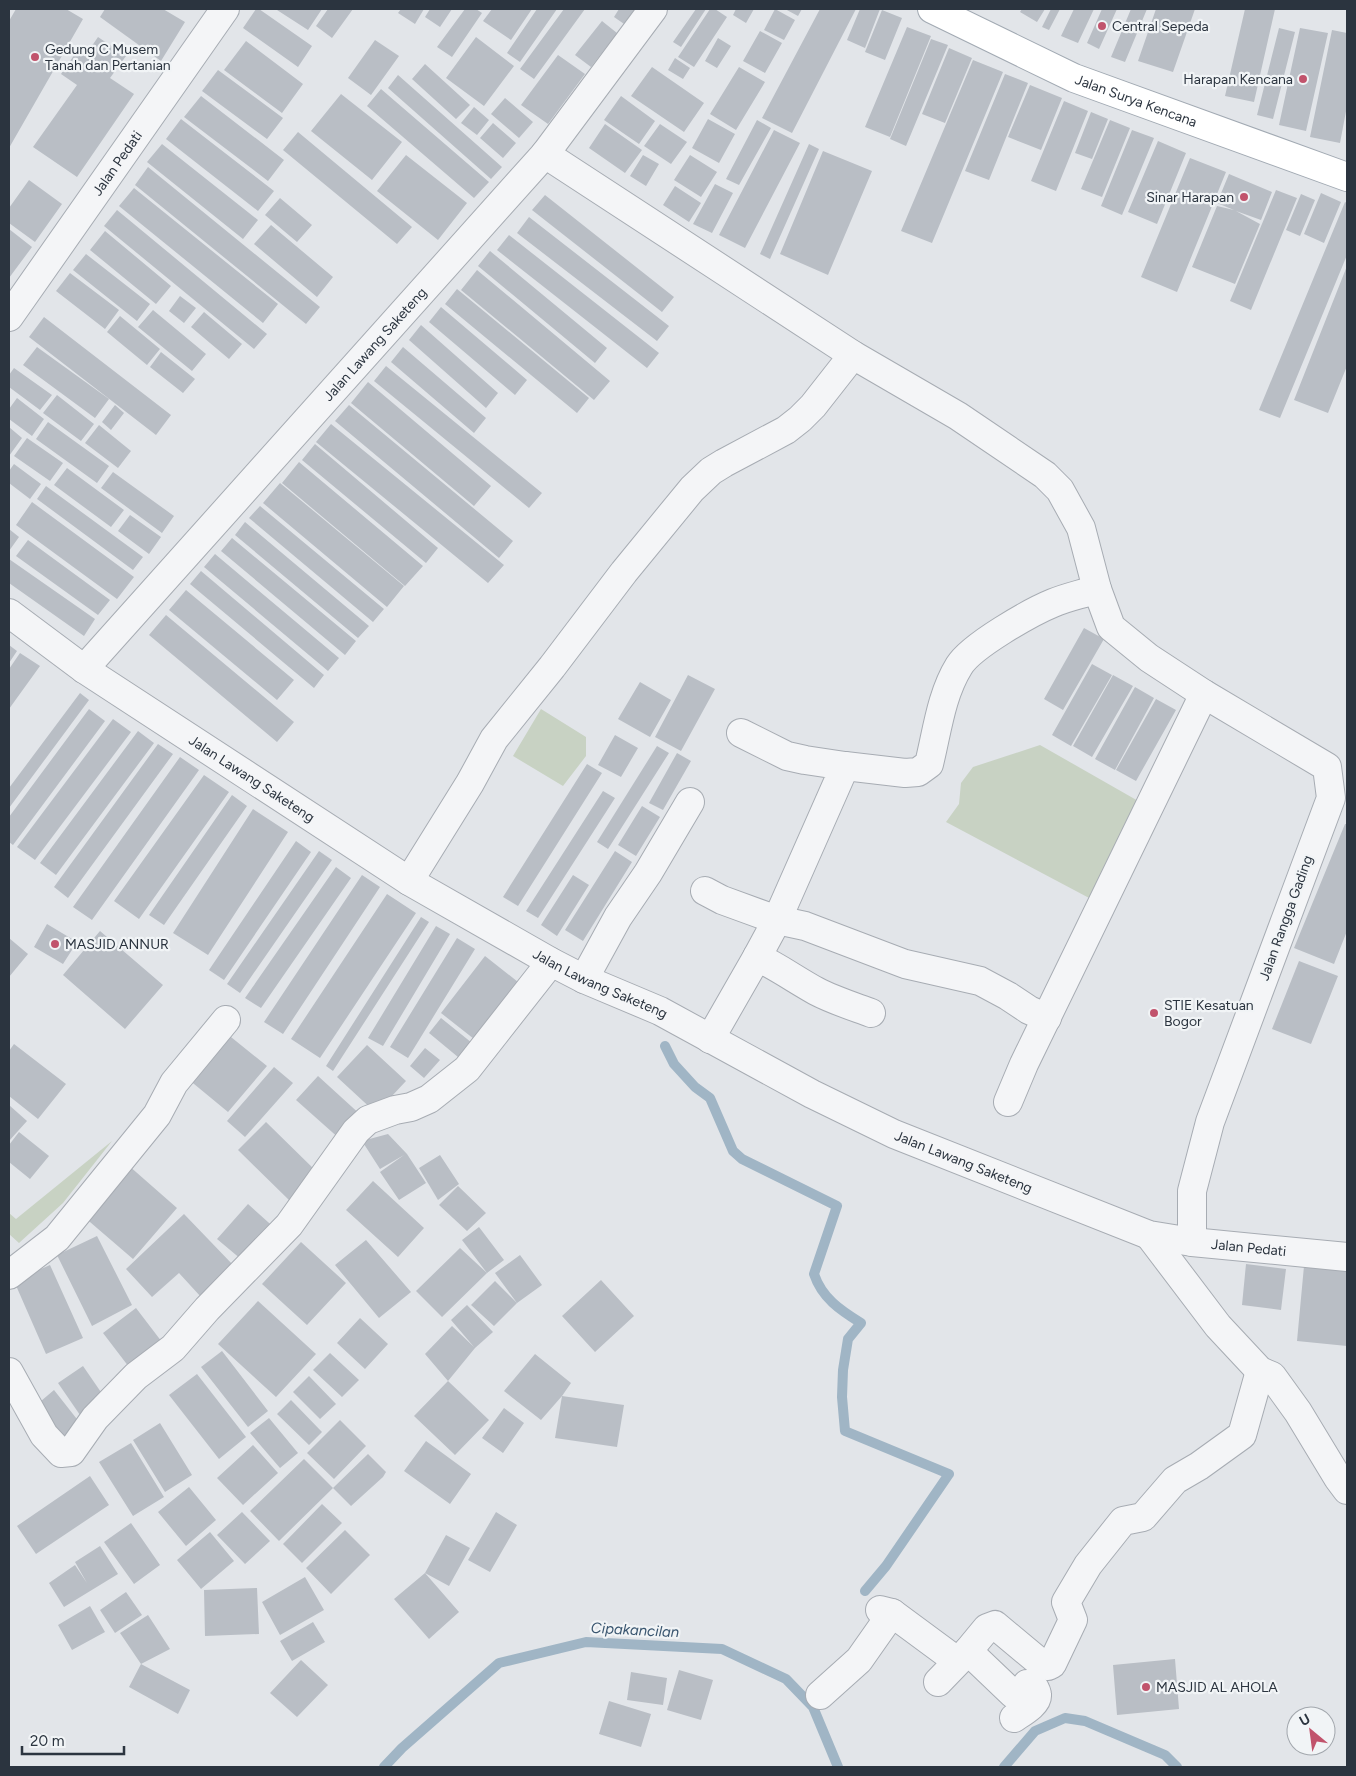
<svg xmlns="http://www.w3.org/2000/svg" width="1356" height="1776" viewBox="0 0 1356 1776" font-family="Figtree,sans-serif">
<style>
.green{fill:#c8d2c3}
.lines{fill:none;stroke-linecap:round;stroke-linejoin:round}
.stream{stroke:#a0b5c5;stroke-width:10}
.building{fill:#b9bec5}
.minor-casing{stroke:#a7acb3;stroke-width:30}
.major-casing{stroke:#a2aab3;stroke-width:30}
.minor{stroke:#f4f5f7;stroke-width:28}
.major{stroke:#fff;stroke-width:28}
.poi-dot{fill:#c1536c;stroke:#f1f4f6;stroke-width:2}
.labels{text-anchor:middle;dominant-baseline:central;stroke-width:4.5;stroke-linejoin:round;paint-order:stroke}
.poi-label{font-size:14px;fill:#2b343f;stroke:#f1f4f6;text-anchor:start}
.street-label{font-size:14px;fill:#2b343f;stroke:#f1f4f6}
.water-label{font-size:15px;font-style:italic;fill:#39556f;stroke:#f1f4f6}
</style>
<rect width="100%" height="100%" fill="#e2e5e9"/>
<path class="green" d="M541 709 586 737V756L563 786 513 756Z
M1040 745 1161 814 1108 908 946 822 959 804 961 783 973 767Z
M112 1141 63 1203 19 1243 9 1234V1213L16 1219Z"/>
<g class="lines">
<path class="stream" d="M665 1046 674 1064 695 1087 710 1098 733 1151 742 1159 837 1206 814 1274C822 1298 840 1310 861 1323L848 1339 843 1370 842 1397 845 1431 949 1474 886 1566 865 1591
M384 1767 402 1748 499 1663 586 1642 722 1649 786 1679 813 1707 838 1767
M1004 1767 1035 1731 1065 1718 1085 1721 1165 1755 1177 1767"/>
</g>
<path class="building" d="M16 9H66L83 19 9 148V21Z
M105 9H163L185 22 161 61 100 17Z
M256 9H259L312 46 298 67 243 28Z
M278 9H322L308 30 277 10Z
M328 9H353L332 38 316 26Z
M401 9H424L415 24 398 13Z
M430 9H452L440 27 425 17Z
M465 9H476L482 13 452 57 437 47Z
M492 9H532L511 40 483 21Z
M537 9H557L520 62 507 53Z
M564 9H585L534 79 520 69Z
M619 9H639L627 26 614 17Z
M696 9H706L681 47 673 42Z
M710 9H715L727 17 694 67 678 57Z
M736 9H754L746 23 733 15Z
M775 9 795 20 784 40 764 30Z
M785 9H802L798 16Z
M820 9H856L792 133 762 118Z
M860 9H880L865 48 847 40Z
M1022 9H1045L1037 22 1020 12Z
M1051 9H1060L1049 30 1042 27Z
M1074 9H1094L1078 43 1061 36Z
M1102 9H1117L1099 49 1087 43Z
M1131 9H1147L1125 62 1111 57Z
M1156 9H1195L1173 72 1138 61Z
M1245 9H1275L1254 102 1225 96Z
M882 10 902 18 885 60 865 52Z
M602 21 617 33 591 67 575 55Z
M907 27 931 36 890 137 865 127Z
M1279 28 1295 32 1273 119 1257 115Z
M1300 28 1328 33 1306 131 1279 125Z
M1332 30 1347 33V106L1340 143 1310 137Z
M760 31 782 43 765 73 743 61Z
M98 37 126 56 110 78 134 94 77 177 33 147 77 85 61 74 77 51 85 56Z
M476 37 514 66 484 106 446 78Z
M718 38 731 46 717 68 705 61Z
M931 39 948 45 906 146 890 139Z
M375 40 399 56 371 95 348 78Z
M246 41 303 84 282 113 224 70Z
M949 48 972 58 945 123 922 114Z
M558 55 585 74 548 124 521 105Z
M675 58 690 68 683 79 668 70Z
M973 60 1003 72 932 243 901 231Z
M425 64 470 105 456 119 412 79Z
M652 67 704 103 684 132 631 96Z
M739 67 765 82 736 130 710 114Z
M218 70 283 118 267 139 202 91Z
M1005 74 1028 83 989 180 965 171Z
M398 75 502 167 491 179 388 88Z
M1030 85 1062 98 1041 150 1008 137Z
M381 89 489 182 474 198 367 106Z
M341 94 402 142 372 180 311 131Z
M201 96 284 160 268 181 184 117Z
M621 96 655 121 639 144 604 120Z
M505 98 533 122 519 138 491 114Z
M1064 101 1088 111 1056 191 1031 181Z
M474 107 489 120 477 135 461 123Z
M1091 112 1108 119 1092 159 1075 153Z
M181 119 274 191 258 211 166 139Z
M708 119 735 134 719 163 692 148Z
M757 120 771 128 739 185 726 179Z
M1110 120 1130 128 1102 197 1081 189Z
M493 123 516 143 503 158 480 138Z
M605 124 642 150 625 173 589 148Z
M660 124 687 142 671 164 644 146Z
M774 130 800 143 745 248 719 235Z
M1132 130 1154 138 1122 215 1101 206Z
M298 132 412 227 397 244 283 150Z
M1158 141 1186 153 1157 224 1128 212Z
M162 144 258 220 243 239 147 162Z
M809 144 819 149 770 259 760 254Z
M823 151 872 171 828 275 780 254Z
M406 155 467 203 438 240 377 191Z
M643 155 659 164 646 186 630 176Z
M690 155 717 172 701 197 674 180Z
M1190 158 1226 172 1177 292 1141 277Z
M148 167 320 307 306 324 135 185Z
M1229 174 1272 192 1261 220 1236 211 1260 224 1235 284 1192 267 1217 206 1234 210 1217 203Z
M29 180 62 204 35 242 9 223V208Z
M715 184 733 193 712 233 693 224Z
M675 186 701 203 689 222 663 205Z
M134 188 278 304 263 323 119 206Z
M1276 190 1297 198 1251 310 1230 301Z
M1321 193 1341 202 1324 243 1304 234Z
M1301 194 1315 200 1300 236 1286 230Z
M545 195 674 297 662 312 532 210Z
M280 198 312 225 297 242 265 215Z
M1345 202 1347 203V255L1280 418 1259 410Z
M117 210 267 334 254 349 104 226Z
M529 217 669 326 657 341 517 233Z
M271 225 333 277 317 297 254 244Z
M9 229 32 247 9 278Z
M105 231 171 286 156 304 90 250Z
M509 235 659 353 647 368 497 250Z
M490 251 607 348 595 363 478 266Z
M86 254 150 304 137 321 73 270Z
M1347 266V366L1328 413 1294 400Z
M477 270 610 381 594 400 461 290Z
M70 273 119 310 105 329 56 291Z
M457 289 589 398 577 413 445 304Z
M180 296 196 308 184 323 169 311Z
M441 307 527 380 515 395 429 322Z
M153 310 206 354 192 371 138 327Z
M204 312 242 344 229 359 191 327Z
M120 316 160 349 147 365 107 332Z
M44 317 171 415 156 435 29 337Z
M421 325 498 393 486 408 409 340Z
M37 347 109 399 95 418 23 365Z
M403 347 486 418 474 433 391 362Z
M161 352 195 379 183 393 150 367Z
M386 366 542 493 529 508 374 381Z
M14 368 52 395 40 410 9 387V375Z
M368 382 491 486 474 506 351 403Z
M57 395 94 424 81 441 43 413Z
M17 398 44 419 32 436 9 419V409Z
M115 405 124 413 111 430 102 422Z
M349 405 513 541 499 558 335 421Z
M48 422 109 466 97 483 36 439Z
M331 424 504 565 488 583 316 442Z
M99 425 131 451 118 468 85 443Z
M9 427 22 438 9 456Z
M27 438 63 463 50 481 14 456Z
M315 444 438 548 426 563 302 460Z
M299 462 423 566 405 586 282 483Z
M14 464 41 484 30 499 9 483V471Z
M67 468 124 510 111 527 54 485Z
M113 472 174 516 162 533 101 488Z
M280 483 404 586 387 607 263 503Z
M46 486 143 557 133 570 37 499Z
M32 502 134 577 117 599 16 525Z
M260 506 384 609 373 622 249 518Z
M130 515 161 537 149 554 118 531Z
M245 522 369 626 358 638 235 535Z
M9 529 19 537 9 551Z
M232 538 356 641 345 655 221 551Z
M28 540 110 600 98 615 16 556Z
M215 554 339 658 328 671 204 567Z
M9 559 95 619 84 636 9 583Z
M201 571 324 675 314 688 190 584Z
M186 590 294 680 277 700 169 610Z
M166 615 294 722 277 742 149 635Z
M1084 628 1104 639 1063 710 1044 699Z
M9 645 17 651 9 663Z
M20 653 40 666 9 709V669Z
M1092 664 1112 675 1071 746 1052 735Z
M688 675 715 689 681 751 655 737Z
M1113 675 1133 686 1092 757 1073 746Z
M640 682 671 700 650 737 618 719Z
M1135 687 1154 698 1115 770 1095 759Z
M80 693 89 700 9 808V788Z
M1156 699 1176 710 1136 781 1116 770Z
M89 709 105 721 13 845 9 842V817Z
M113 719 131 732 35 860 17 847Z
M138 731 154 743 56 875 40 863Z
M615 735 638 748 621 777 598 765Z
M158 744 173 754 68 898 54 887Z
M657 746 669 753 608 849 597 842Z
M677 753 691 761 663 810 649 803Z
M180 757 199 770 92 920 73 907Z
M587 764 602 773 518 906 503 897Z
M204 775 229 792 139 919 114 901Z
M603 791 615 798 538 918 526 911Z
M232 795 247 806 164 925 149 915Z
M642 806 660 817 636 856 618 845Z
M253 809 288 832 208 955 173 933Z
M1345 824H1347V931L1334 964 1294 948Z
M296 841 311 852 224 980 209 970Z
M319 851 332 860 240 993 227 984Z
M615 851 632 862 583 941 565 930Z
M336 867 351 878 261 1008 245 998Z
M362 875 380 887 283 1034 264 1022Z
M573 875 589 885 557 936 541 925Z
M387 894 416 913 320 1058 291 1039Z
M421 917 429 922 333 1071 326 1066Z
M47 924 77 942 63 964 34 947Z
M436 926 450 934 383 1046 368 1038Z
M100 931 163 985 125 1029 63 975Z
M9 938 28 954 9 977Z
M457 938 475 949 408 1058 390 1047Z
M485 956 518 982 474 1039 441 1013Z
M1299 961 1338 976 1311 1044 1272 1029Z
M441 1018 477 1047 464 1062 429 1033Z
M226 1033 267 1066 228 1112 188 1079Z
M14 1044 66 1084 38 1119 9 1096V1051Z
M367 1045 406 1081 376 1113 337 1077Z
M425 1048 440 1060 424 1078 410 1066Z
M274 1067 293 1083 245 1137 227 1121Z
M318 1076 363 1117 341 1140 296 1100Z
M9 1105 27 1121 9 1141Z
M266 1122 318 1173 290 1201 238 1150Z
M19 1132 49 1156 30 1179 9 1162V1145Z
M388 1134 407 1154 426 1183 399 1200 380 1172 404 1155 380 1169 362 1141Z
M440 1155 459 1184 438 1200 419 1168Z
M128 1165 177 1208 133 1259 83 1216Z
M373 1181 424 1228 398 1257 346 1210Z
M458 1186 486 1213 467 1231 439 1205Z
M248 1204 278 1231 248 1265 217 1239Z
M184 1214 234 1266 201 1297 179 1273 152 1297 126 1269Z
M479 1227 504 1260 487 1273 442 1317 416 1291 460 1248 487 1273 462 1240Z
M97 1236 132 1305 92 1326 57 1255Z
M366 1240 411 1292 379 1318 335 1265Z
M301 1242 346 1283 307 1325 262 1284Z
M520 1255 542 1285 517 1303 494 1326 471 1305 495 1281 517 1303 495 1273Z
M1246 1264 1286 1269 1281 1310 1242 1305Z
M50 1265 83 1338 46 1354 14 1281Z
M1304 1266 1347 1270V1346L1297 1341Z
M601 1280 634 1316 595 1352 562 1316Z
M258 1301 316 1354 276 1397 218 1344Z
M467 1305 493 1332 475 1348 448 1381 489 1420 455 1455 414 1416 448 1381 425 1354 452 1326 474 1347 451 1320Z
M136 1308 165 1346 132 1371 103 1333Z
M360 1318 388 1344 365 1369 337 1343Z
M222 1351 268 1411 248 1427 201 1367Z
M330 1353 359 1380 342 1397 313 1370Z
M535 1354 571 1383 562 1396 624 1405 617 1447 555 1438 562 1396 541 1420 504 1391Z
M83 1366 105 1398 80 1415 58 1383Z
M197 1374 246 1437 219 1459 169 1395Z
M309 1376 336 1404 320 1419 293 1392Z
M54 1390 80 1423 60 1439 34 1407Z
M291 1400 322 1432 309 1445 277 1414Z
M504 1408 524 1423 503 1453 482 1438Z
M269 1418 298 1453 280 1468 250 1433Z
M340 1420 366 1446 334 1479 307 1453Z
M160 1423 192 1475 165 1492 133 1440Z
M426 1441 471 1474 450 1504 404 1471Z
M131 1443 164 1497 133 1516 99 1462Z
M253 1445 278 1473 243 1505 217 1478Z
M368 1454 386 1472 383 1477 351 1506 333 1488Z
M304 1459 333 1488 279 1541 250 1511Z
M90 1476 109 1505 36 1554 17 1526Z
M189 1487 216 1520 186 1546 158 1512Z
M322 1504 342 1523 302 1563 283 1544Z
M242 1512 270 1541 245 1564 217 1535Z
M496 1512 517 1525 490 1572 468 1560Z
M131 1523 160 1565 134 1584 104 1542Z
M345 1530 370 1555 331 1594 306 1568Z
M210 1532 234 1561 201 1589 177 1560Z
M446 1535 470 1548 449 1586 425 1573 459 1612 429 1639 394 1599 425 1573Z
M100 1546 118 1574 64 1607 49 1583 75 1565 87 1583 75 1562Z
M305 1577 324 1610 280 1635 262 1602Z
M257 1588 259 1634 205 1636 204 1590Z
M126 1592 142 1615 115 1633 100 1610Z
M90 1606 105 1632 72 1650 58 1625Z
M148 1615 170 1649 141 1664 120 1633Z
M313 1622 325 1642 292 1661 280 1641Z
M1175 1659 1179 1709 1117 1715 1113 1665Z
M301 1660 328 1685 297 1717 270 1693Z
M141 1664 190 1690 178 1714 129 1687Z
M679 1670 713 1680 701 1720 667 1710Z
M631 1672 667 1678 663 1705 627 1700Z
M609 1701 651 1714 641 1747 599 1734Z"/>
<g class="lines">
<g class="minor-casing">
<g id="minor">
<path d="M545 154 853 355 958 416 1045 475 1060 490 1081 528 1097 589 1111 627 1149 658 1204 694 1327 767 1331 798 1210 1122 1192 1191V1242"/>
<path id="s1" d="M9 317 225 9"/>
<path id="s2" d="M9 613 84 669 409 881 551 962 584 979 660 1011 812 1094 894 1134 1149 1235 1192 1242 1347 1257"/>
<path id="s3" d="M84 669 545 154 653 9"/>
<path d="M845 766 905 773 918 772 929 764C937 732 941 695 959 666 971 646 1031 612 1053 603 1067 597 1083 594 1097 589"/>
<path d="M409 881 470 783 494 739 552 667 624 572 692 489 711 471 724 463 786 430 800 419 813 406 853 355"/>
<path d="M705 891 722 900 777 920 805 926 905 964 980 981 1008 996 1029 1010 1047 1018"/>
<path d="M757 957C778 967 796 980 816 991 833 1000 852 1006 871 1013"/>
<path d="M584 979 618 917 648 873 690 802"/>
<path d="M710 1039 757 957 777 920 845 766 805 760 787 756 741 733"/>
<path d="M1008 1102 1024 1064 1204 694"/>
<path d="M1149 1235 1218 1326 1260 1371 1272 1376 1298 1412 1338 1478 1347 1490"/>
<path d="M9 1275 57 1238 157 1115 174 1083 226 1020"/>
<path d="M9 1372 44 1435 61 1453 71 1452 95 1418 136 1376 173 1348 207 1309 289 1225 356 1131 368 1120 395 1110 411 1107 429 1099 467 1069 551 962"/>
<path d="M880 1610 892 1613 957 1661"/>
<path d="M968 1651 1013 1694 1020 1693 1027 1684H1032C1034 1687 1037 1691 1037 1695 1038 1704 1021 1713 1014 1718"/>
<path d="M938 1682 968 1651 987 1628 995 1625 1043 1665 1048 1666 1052 1664 1073 1620 1066 1602 1088 1565 1123 1521 1143 1517 1175 1480 1199 1466 1242 1435 1260 1371"/>
<path d="M820 1695 859 1660 892 1613"/>
</g>
</g>
<g class="major-casing">
<g id="major">
<path id="s4" d="M932 9 1074 78 1347 177"/>
</g>
</g>
<use href="#minor" class="minor"/>
<use href="#major" class="major"/>
</g>
<g class="poi-dot">
<circle cx="1102" cy="26" r="5"/>
<circle cx="35" cy="57" r="5"/>
<circle cx="1303" cy="79" r="5"/>
<circle cx="1244" cy="197" r="5"/>
<circle cx="55" cy="944" r="5"/>
<circle cx="1154" cy="1013" r="5"/>
<circle cx="1146" cy="1687" r="5"/>
</g>
<g class="labels">
<g class="poi-label">
<text x="1112" y="26">Central Sepeda</text>
<text x="45" y="49">Gedung C Musem<tspan x="45" dy="16">Tanah dan Pertanian</tspan></text>
<text x="1293" y="79" text-anchor="end">Harapan Kencana</text>
<text x="1234" y="197" text-anchor="end">Sinar Harapan</text>
<text x="65" y="944">MASJID ANNUR</text>
<text x="1164" y="1005">STIE Kesatuan<tspan x="1164" dy="16">Bogor</tspan></text>
<text x="1156" y="1687">MASJID AL AHOLA</text>
</g>
<g class="street-label">
<text stroke="none"><textPath href="#s4" startOffset="224">Jalan Surya Kencana</textPath></text>
<text stroke="none"><textPath href="#s1" startOffset="188">Jalan Pedati</textPath></text>
<text stroke="none"><textPath href="#s3" startOffset="436">Jalan Lawang Saketeng</textPath></text>
<text stroke="none"><textPath href="#s2" startOffset="294">Jalan Lawang Saketeng</textPath></text>
<text transform="translate(1286 918) rotate(-70)">Jalan Rangga Gading</text>
<text stroke="none"><textPath href="#s2" startOffset="699">Jalan Lawang Saketeng</textPath></text>
<text stroke="none"><textPath href="#s2" startOffset="1104">Jalan Lawang Saketeng</textPath></text>
<text stroke="none"><textPath href="#s2" startOffset="1404">Jalan Pedati</textPath></text>
</g>
<g class="water-label">
<text transform="translate(635 1630) rotate(3)">Cipakancilan</text>
</g>
</g>
<rect width="1356" height="1776" fill="none" stroke="#2b343f" stroke-width="20"/>
<g transform="translate(1311 1731) rotate(331)"><circle r="24" fill="#f1f4f6" stroke="#a2a7ad"/>
<path d="M0-4L9 19L0 12L-9 19Z" fill="#c1536c"/>
<text y="-8" font-size="14" font-weight="bold" text-anchor="middle" fill="#2b343f">U</text>
</g>
<path d="M22 1746v8h102v-8" fill="none" stroke="#2b343f" stroke-width="2.5"/>
<text x="30" y="1746" font-size="15" fill="#2b343f" stroke="#f1f4f6" stroke-width="4" paint-order="stroke">20 m</text>
</svg>
